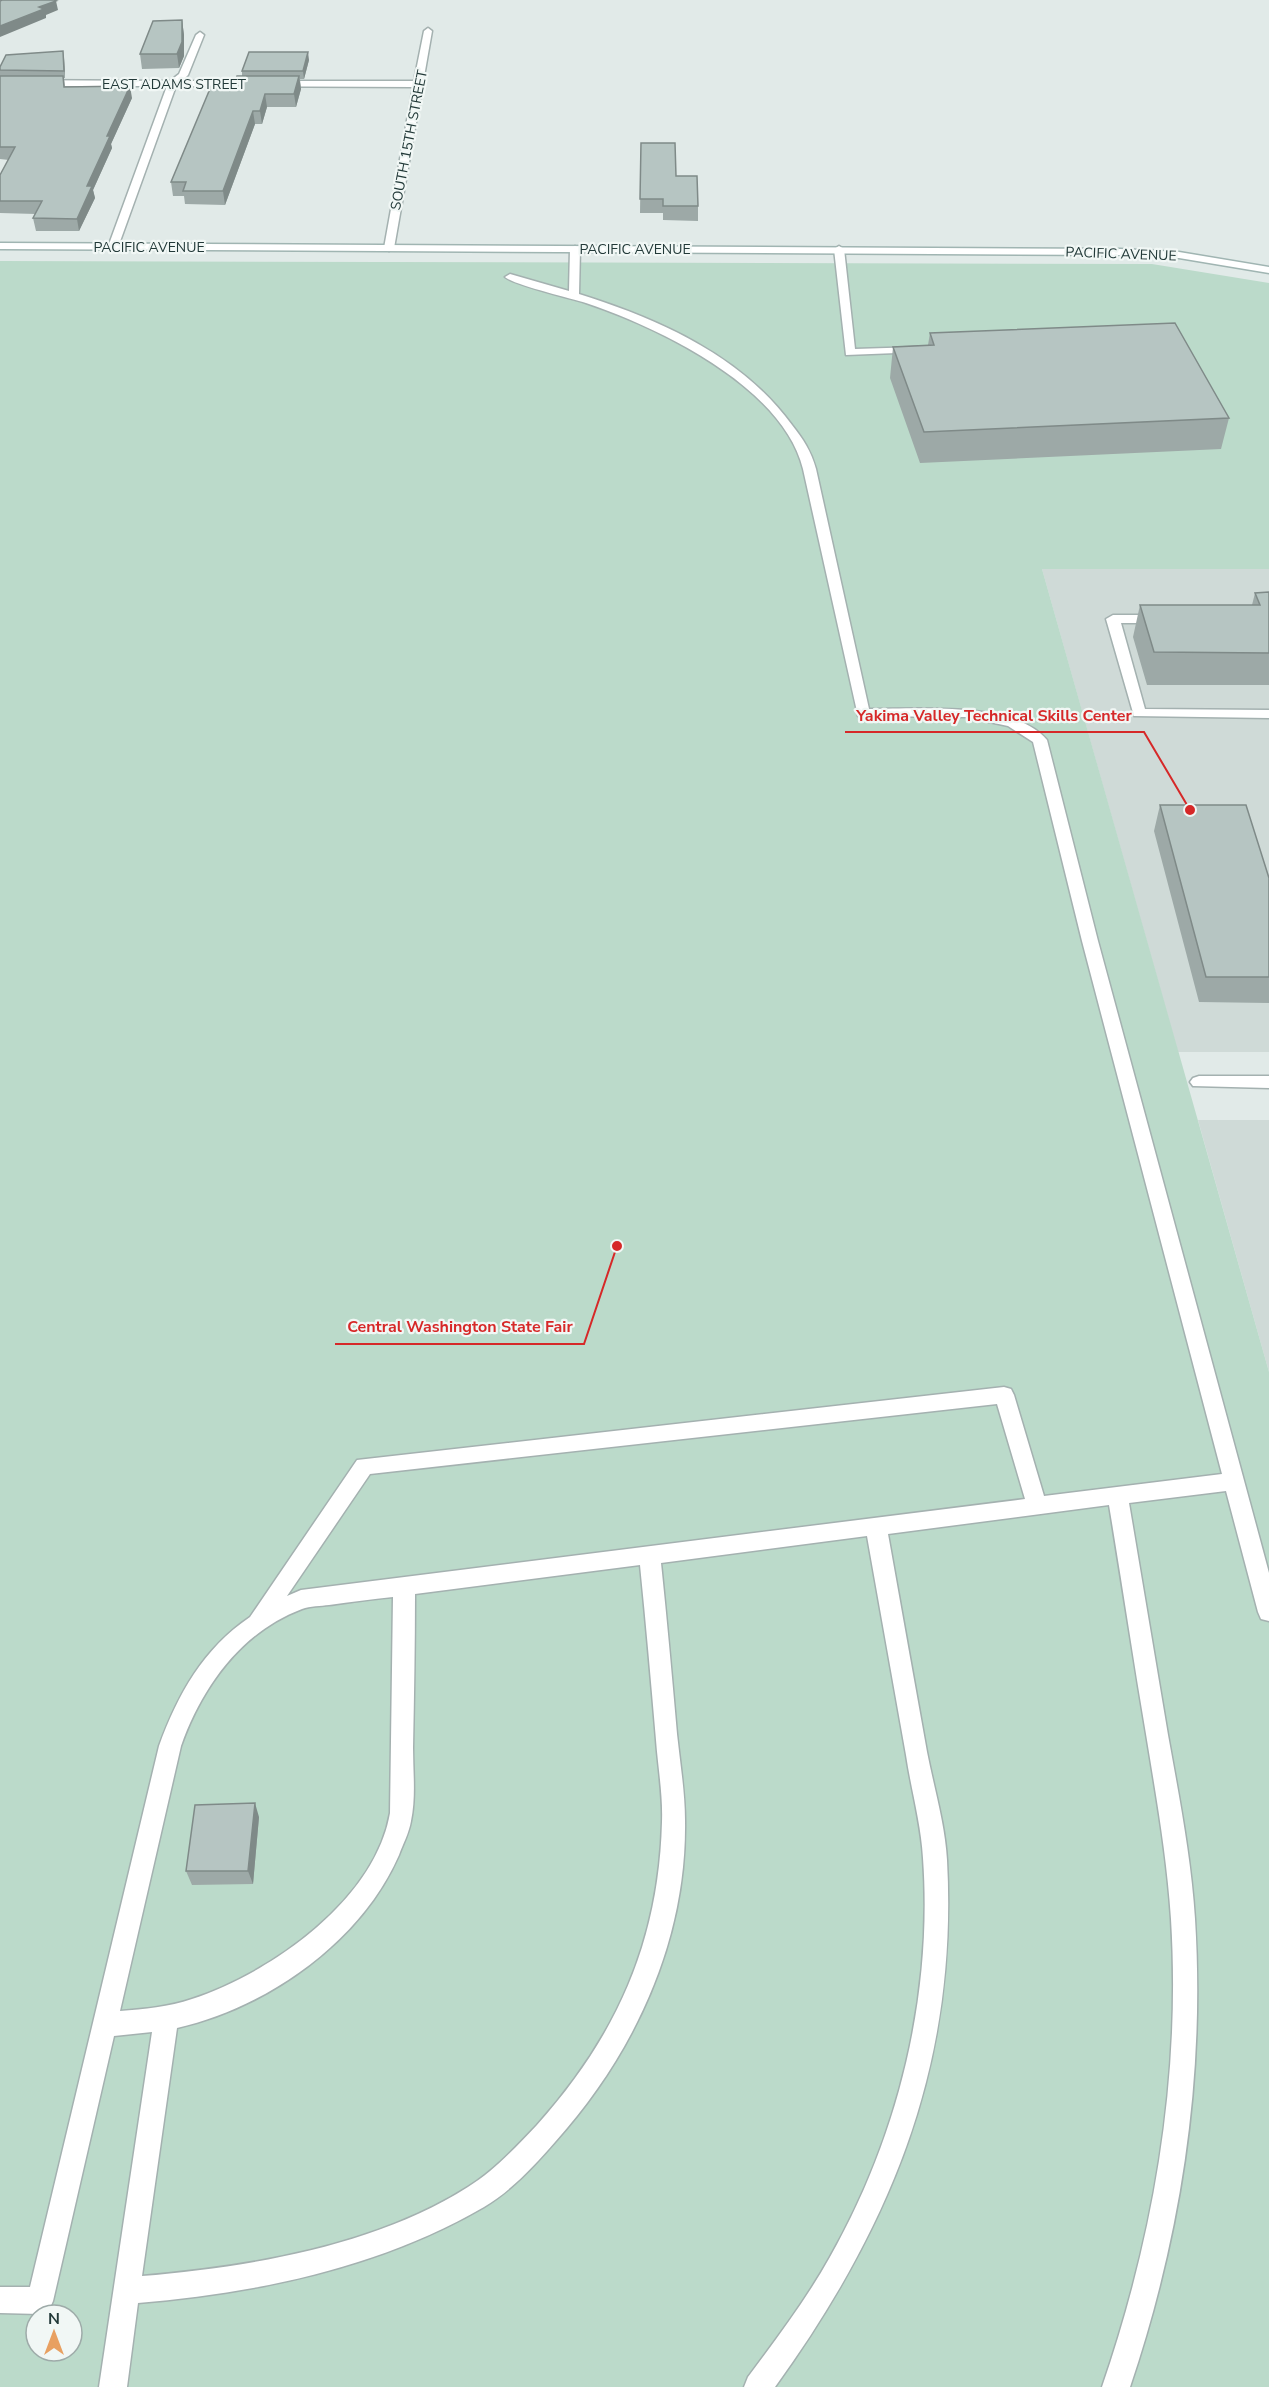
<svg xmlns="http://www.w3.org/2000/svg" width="1269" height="2387" viewBox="0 0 1269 2387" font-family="'Nunito Sans',sans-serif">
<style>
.built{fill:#cfdad7}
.green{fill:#bbdaca;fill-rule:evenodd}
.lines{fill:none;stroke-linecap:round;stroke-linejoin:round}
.lane-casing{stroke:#a4b1b0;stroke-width:3}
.street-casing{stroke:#a4b1b0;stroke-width:3}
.secondary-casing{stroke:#a0b5b2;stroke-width:3}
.lane{fill:#fff;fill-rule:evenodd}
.street{fill:#fff;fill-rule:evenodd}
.secondary{fill:#fff;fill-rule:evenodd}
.wall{fill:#9da9a7}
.shaded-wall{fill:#7f8a88}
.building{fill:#b6c5c2;stroke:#7f8a88;stroke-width:1.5}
.labels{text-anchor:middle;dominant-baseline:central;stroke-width:4.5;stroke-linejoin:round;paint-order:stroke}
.far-street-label{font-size:14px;fill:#223938;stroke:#f1f7f5}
.leader{fill:none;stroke:#d62828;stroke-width:2}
.callout-dot{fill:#d62828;stroke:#f1f7f5;stroke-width:2}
.callout-label{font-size:16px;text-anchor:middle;font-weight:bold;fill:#d62828;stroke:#f1f7f5;stroke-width:4.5;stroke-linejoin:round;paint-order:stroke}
</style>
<rect width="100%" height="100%" fill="#e1eae8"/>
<path class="built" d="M1042 569H1269V1052H1178Z
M1198 1120H1269V1372Z"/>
<path class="green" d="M0 261 1152 264 1269 283V569H1042L1269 1372V2387H0ZM36 2315H72V2351H36Z"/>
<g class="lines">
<g class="lane-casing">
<path id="lane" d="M575 246 580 249 579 294C659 319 742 356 792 425 803 439 811 451 816 469L869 709C916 709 1015 701 1047 740L1098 941 1269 1573V1621L1261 1619 1258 1612 1226 1491 1129 1503C1142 1580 1155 1658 1168 1735 1179 1796 1191 1857 1195 1919 1205 2078 1181 2236 1130 2387H1102C1154 2236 1181 2078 1171 1919 1167 1857 1156 1795 1146 1734 1133 1658 1122 1582 1109 1505L888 1534C901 1607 914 1680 927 1752 934 1788 945 1824 947 1860 958 2063 892 2225 775 2387H744L748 2377C777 2338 806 2300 830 2257 898 2137 933 1996 923 1858 921 1823 911 1789 906 1755 893 1682 880 1609 867 1536L661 1563C667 1620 672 1677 677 1734 680 1763 685 1792 685 1820 687 1941 634 2054 555 2142 534 2166 511 2191 484 2207 379 2268 257 2293 138 2303L127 2387H99L152 2032 114 2036 53 2301 49 2310 40 2314 0 2313V2287H30L159 1746C178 1694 203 1649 250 1617L357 1460 1004 1387 1011 1389 1014 1395 1044 1496 1222 1474 1082 941 1033 742 1008 726 966 717 858 716 803 469C783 387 660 328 586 303 570 298 514 285 505 277L510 274 569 291 570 249ZM997 1404 1025 1499 301 1590 287 1596 370 1474ZM640 1565C646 1623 651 1682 656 1740 658 1767 663 1795 662 1822 659 1942 616 2037 537 2125 516 2147 494 2171 468 2187 375 2246 250 2267 142 2276L177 2028C268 2007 361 1942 399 1855 403 1844 409 1833 411 1821 416 1797 413 1772 413 1748 414 1697 415 1645 415 1594ZM393 1597 390 1813C375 1900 271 1973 192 1999 169 2007 144 2009 120 2011L181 1746C202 1687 241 1632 302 1609 310 1606 321 1606 329 1605 351 1602 372 1599 393 1597Z
M839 246 844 249 855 349 918 347 924 350 922 352 846 355 834 249Z
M1113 615H1162L1169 619 1162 623H1121L1145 709 1269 710V718L1134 716 1106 619Z"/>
</g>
<g class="street-casing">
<path id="street" d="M428 28 432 31 394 248 389 251 384 248 413 87 176 86 118 247 113 250 108 247 167 86H0V80L170 81 179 74 196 35 200 32 204 35 188 75 182 81H414L424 31Z
M1199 1076H1269V1088L1193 1086 1190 1082 1193 1078Z"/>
</g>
<g class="secondary-casing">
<path id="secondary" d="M0 243 1120 249 1179 252 1269 267V273L1179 258 1120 255 0 249Z"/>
</g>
<use href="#lane" class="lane"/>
<use href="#street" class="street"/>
<use href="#secondary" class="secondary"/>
</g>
<path class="wall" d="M182 20 184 35V56L179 68 142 69 140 54Z
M64 58 65 78H64L65 87 132 98 111 144 112 148 93 190 95 198 79 231H36L33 218 36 214 0 213V175L9 160 0 159V67Z
M309 60 304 79H300L301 89 296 107H267L262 124H255L225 205 185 204 184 196H173L171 182 228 84 242 76V71Z
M641 143 676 176 698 206V221L663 220V213H640Z
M930 333 1229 418 1221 449 920 463 890 378 893 347 928 345Z
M1269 592V685H1147L1133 637 1140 605H1252L1255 593Z
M1160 805 1269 878V1003L1199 1002 1154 831Z
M259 1817 253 1884 192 1885 186 1871Z"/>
<path class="shaded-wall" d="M42 0H59L56 1 58 10 46 15V18L0 37V26Z
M182 20 184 35V56L179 68 177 54Z
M63 51 64 58 65 78 64 71Z
M308 52 309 60 304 79 303 71Z
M299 76 301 89 296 107 294 94Z
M130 86 132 98 111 144 112 148 93 190 95 198 79 231 77 219 87 186 107 136Z
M265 94 267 107 262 124 260 111Z
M253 111 255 124 225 205 223 191Z
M255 1803 259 1817 253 1884 248 1871Z"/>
<path class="building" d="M2 0H54L56 1 39 7 44 9 0 26V1Z
M182 20V42L177 54H140L153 21Z
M63 51 64 71 0 70V67L6 55Z
M249 52H308L303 71H242Z
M0 76H63L64 87 130 86 107 136H110L87 186H92L77 219 33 218 42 201H0V175L15 147H0Z
M237 76H299L294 94H265L260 111H253L223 191H183L186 182H171L212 84H228L230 79 236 80Z
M641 143H675L676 176H697L698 206H663V199H640Z
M1175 323 1229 418 924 432 893 347 934 345 930 333Z
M1269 592V653L1154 652 1140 605H1260L1255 593Z
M1160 805H1246L1269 878V977H1206Z
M255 1803 248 1871H186L195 1805Z"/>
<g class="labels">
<g class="far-street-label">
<text x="174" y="84">EAST ADAMS STREET</text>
<text transform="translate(409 140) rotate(-79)">SOUTH 15TH STREET</text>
<text x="149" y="247">PACIFIC AVENUE</text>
<text x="635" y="249">PACIFIC AVENUE</text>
<text transform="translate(1121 254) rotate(2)">PACIFIC AVENUE</text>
</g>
</g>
<path class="leader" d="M1190 810L1144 732H845M617 1246L584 1344H335"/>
<g class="callout-dot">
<circle cx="1190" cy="810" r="6"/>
<circle cx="617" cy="1246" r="6"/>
</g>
<g class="callout-label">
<text x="994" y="721">Yakima Valley Technical Skills Center</text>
<text x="460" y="1332">Central Washington State Fair</text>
</g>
<g transform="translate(54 2333)"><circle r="28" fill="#f1f7f5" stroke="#9eaba9" stroke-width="1.5"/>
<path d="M0-4.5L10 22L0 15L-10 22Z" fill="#e8a061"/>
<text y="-9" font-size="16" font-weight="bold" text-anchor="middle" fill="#223938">N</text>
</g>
</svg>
